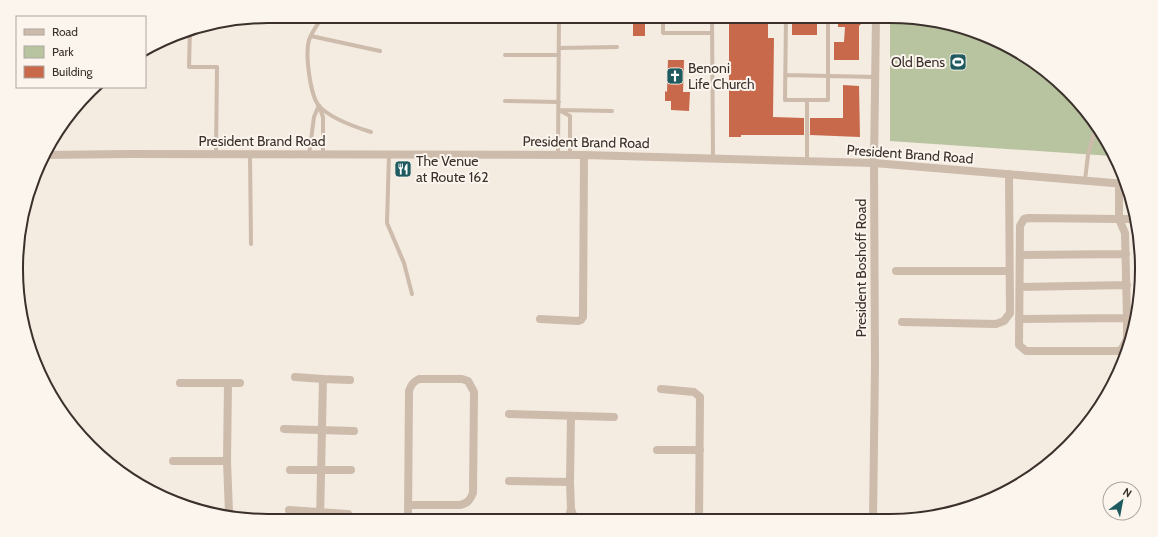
<svg xmlns="http://www.w3.org/2000/svg" width="1158" height="537" viewBox="0 0 1158 537" font-family="Cabin,sans-serif">
<style>
.green{fill:#b8c4a0}
.building{fill:#c8694b}
.lines{fill:none;stroke-linecap:round;stroke-linejoin:round}
.lane{stroke:#cdbbac;stroke-width:4}
.street{stroke:#cdbbac;stroke-width:8}
.labels{text-anchor:middle;dominant-baseline:central;stroke-width:4;stroke-linejoin:round;paint-order:stroke}
.poi-label{font-size:14px;fill:#3b302b;stroke:#fbf5ee;text-anchor:start}
.street-label{font-size:14px;fill:#3b302b;stroke:#fbf5ee}
.rim{fill:none;stroke:#3b302b;stroke-width:2}
</style>
<rect width="100%" height="100%" fill="#f4ebe1"/>
<path class="green" d="M890 16 986 35 1068 90 1112 156 890 141Z"/>
<path class="building" d="M633 16H645V36H633Z
M729 16H768V38H774L773 117 804 118V135H741V137H729Z
M838 16H856V18H861V24L859 26V60H834V42H844L845 27H838Z
M792 17H817V35H792Z
M668 60H684L683 92H690L689 111 671 110V101H665V91L667 92Z
M843 85 859 86 860 137 810 135V118H843Z"/>
<g class="lines">
<path class="lane" d="M323 16C318 24 312 31 309 40 305 54 310 95 319 106 331 119 355 127 371 132
M663 16V33H712
M712 16 713 158
M786 16 785 100H828V16
M190 29 189 67H217L216 154
M311 36 380 51
M559 48 617 47
M505 55H559
M785 75 875 77
M505 101 559 102
M319 106 323 117V154
M559 110 612 111
M561 111 570 116V154
M250 154 251 244
M389 154 387 223 404 263 412 294
M558 154 559 16
M309 155 314 117 319 105
M807 161V100
M1085 180 1088 155 1095 130"/>
<path class="street" d="M45 155 128 154 584 155 874 163 1125 184
M1119 183V219L1125 233 1127 318V339L1122 349 1118 351H1026L1019 345 1020 226 1024 219 1028 218 1119 219H1130
M1020 255 1126 254
M896 271H1009
M1020 287 1127 285
M540 319 578 321 581 320 583 317 584 155
M1019 319 1127 318
M902 322 996 324 1004 321 1010 313 1009 174
M295 377 323 379 320 521
M323 379 350 380
M180 383H240
M228 383 227 461 229 513
M661 389 694 392 700 397 699 520
M509 414 614 417
M571 416 570 482 571 509 575 520
M284 429 354 431
M657 450H700
M173 461H227
M290 470H351
M509 481 570 482
M289 510 348 514
M873 519 875 366 874 163 876 16
M568 520 571 509
M408 521 409 391C411 385 413 382 419 379H462L468 381 474 392 473 493C470 500 468 503 460 505H408"/>
</g>
<defs>
<g id="stadium-square" transform="scale(0.9)"><rect x="-9" y="-9" width="18" height="18" rx="4" fill="#1f5a5e" stroke="#fbf5ee"/><path d="M0-5a6.5 5 0 1 0 0 10a6.5 5 0 1 0 0-10ZM-3.5-1.8h7v3.6h-7Z" fill="#fff"/></g>
<g id="church-square" transform="scale(0.9)"><rect x="-9" y="-9" width="18" height="18" rx="4" fill="#1f5a5e" stroke="#fbf5ee"/><path d="M-1.2-6h2.4v3.5h3.3v2.4h-3.3V6h-2.4V-.1h-3.3v-2.4h3.3Z" fill="#fff"/></g>
<g id="restaurant-square" transform="scale(0.9)"><rect x="-9" y="-9" width="18" height="18" rx="4" fill="#1f5a5e" stroke="#fbf5ee"/><path d="M-5-6h1v4h1v-4h1v4h1v-4h1v5L-1.5 .5V6h-2V.5L-5-1ZM5-6V6H3V1.5H1.5Q1.5-4 5-6Z" fill="#fff"/></g>
</defs>
<g fill-rule="evenodd">
<use href="#stadium-square" x="958" y="62"/>
<use href="#church-square" x="675" y="76"/>
<use href="#restaurant-square" x="403" y="169"/>
</g>
<g class="labels">
<g class="poi-label">
<text x="945" y="62" text-anchor="end">Old Bens</text>
<text x="688" y="68">Benoni<tspan x="688" dy="16">Life Church</tspan></text>
<text x="416" y="161">The Venue<tspan x="416" dy="16">at Route 162</tspan></text>
</g>
<g class="street-label">
<text x="262" y="141">President Brand Road</text>
<text transform="translate(586 142) rotate(1)">President Brand Road</text>
<text transform="translate(910 154) rotate(4)">President Brand Road</text>
<text transform="translate(861 268) rotate(-90)">President Boshoff Road</text>
</g>
</g>
<path d="M0 0H1158V537H0ZM268 23H890A245 245 0 0 1 1135 268V269A245 245 0 0 1 890 514H268A245 245 0 0 1 23 269V268A245 245 0 0 1 268 23Z" fill="#fbf5ee" fill-rule="evenodd"/>
<path class="rim" d="M268 23H890A245 245 0 0 1 1135 268V269A245 245 0 0 1 890 514H268A245 245 0 0 1 23 269V268A245 245 0 0 1 268 23Z"/>
<rect x="16" y="16" width="130" height="72" fill="#fbf5ee" stroke="#aea6a0"/>
<rect x="24" y="29" width="20" height="6" fill="#cdbbac" stroke="#aea6a0"/>
<text x="52" y="36" font-size="12" fill="#3b302b">Road</text>
<rect x="24" y="46" width="20" height="12" fill="#b8c4a0" stroke="#aea6a0"/>
<text x="52" y="56" font-size="12" fill="#3b302b">Park</text>
<rect x="24" y="66" width="20" height="12" fill="#c8694b" stroke="#aea6a0"/>
<text x="52" y="76" font-size="12" fill="#3b302b">Building</text>
<g transform="translate(1122 501) rotate(32)"><circle r="19" fill="#fbf5ee" stroke="#aea6a0"/>
<path d="M0-3L7 15L0 10L-7 15Z" fill="#1f5a5e"/>
<text y="-6" font-size="11" font-weight="bold" text-anchor="middle" fill="#3b302b">N</text>
</g>
</svg>
